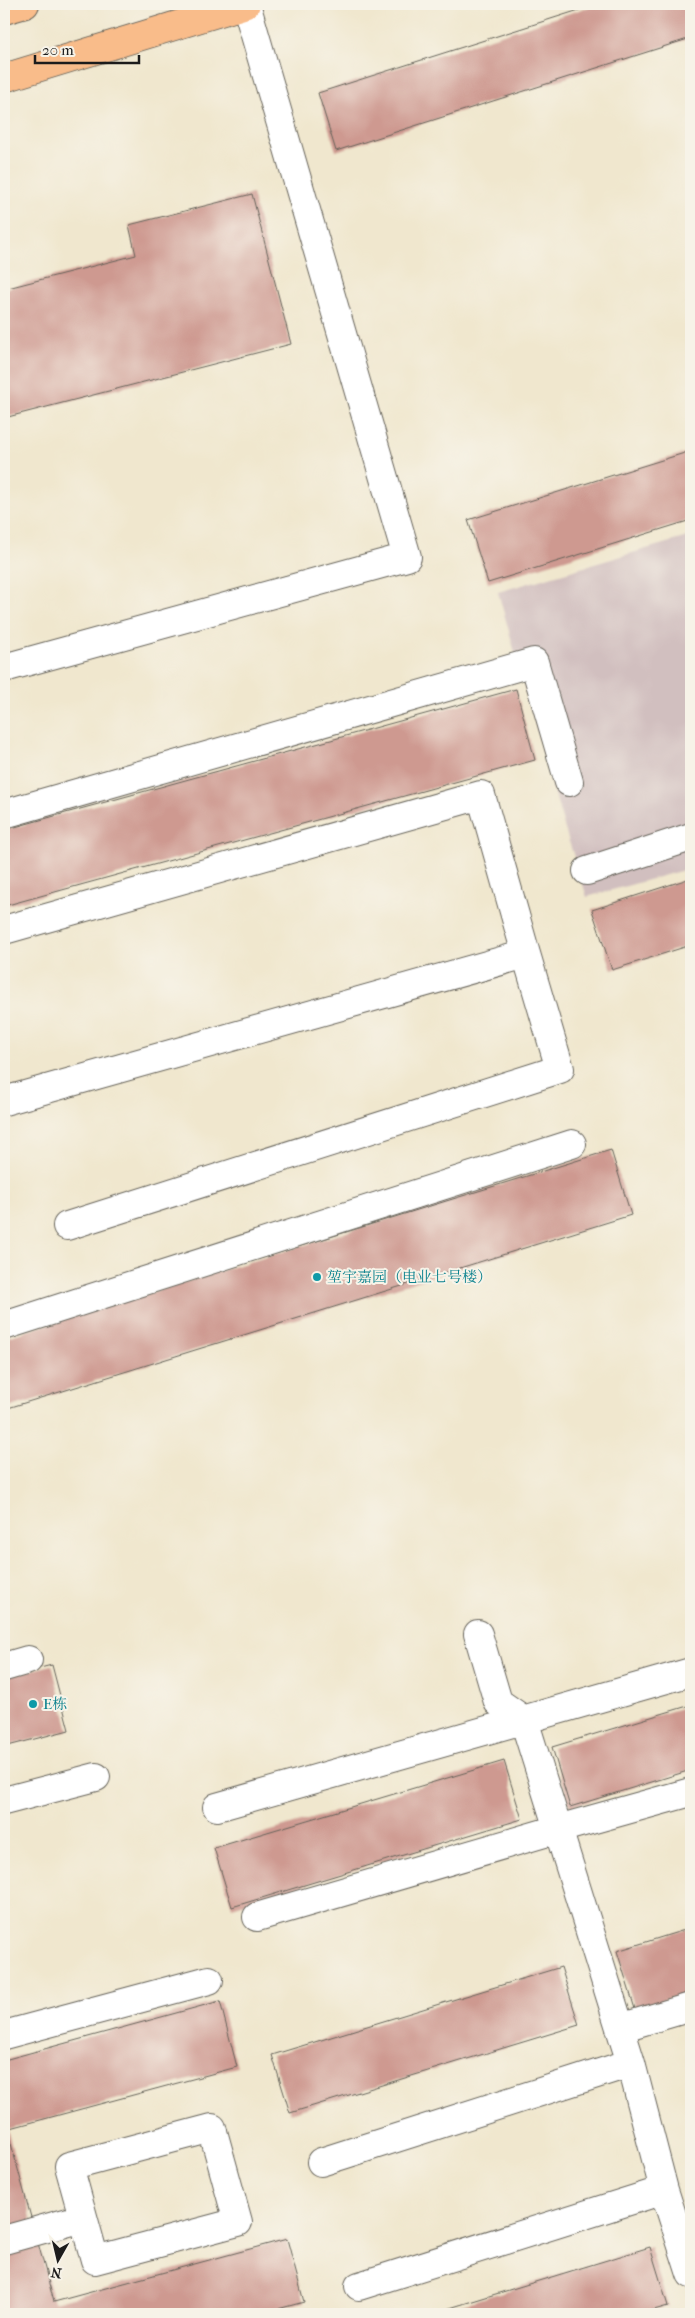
<svg xmlns="http://www.w3.org/2000/svg" width="695" height="2318" viewBox="0 0 695 2318" font-family="'IM FELL French Canon','Noto Serif SC',serif">
<style>
.industrial{fill:#d1bfbf}
.building{fill:#ce9990}
.lines{fill:none;stroke-linecap:round;stroke-linejoin:round}
.minor-casing{stroke:#66635a;stroke-width:30}
.major-casing{stroke:#66635a;stroke-width:30}
.minor{stroke:#fff;stroke-width:28}
.major{stroke:#f9bc8a;stroke-width:28}
.culture-dot{fill:#0f9aa8;stroke:#f7f3e8;stroke-width:2}
.labels{text-anchor:middle;dominant-baseline:central;stroke-width:4;stroke-linejoin:round;paint-order:stroke}
.culture-label{font-size:15px;fill:#0d838f;stroke:#f7f3e8;text-anchor:start}
</style>
<rect width="100%" height="100%" fill="#f7f3e8"/>
<filter id="ink" filterUnits="userSpaceOnUse"><feTurbulence type="fractalNoise" baseFrequency=".02" numOctaves="2"/><feDisplacementMap in="SourceGraphic" scale="10" xChannelSelector="R" yChannelSelector="G"/><feConvolveMatrix kernelMatrix="1 2 1 2 8 2 1 2 1" color-interpolation-filters="sRGB"/></filter>
<filter id="wash" filterUnits="userSpaceOnUse"><feTurbulence type="fractalNoise" baseFrequency=".0096" numOctaves="4" result="noise"/><feDisplacementMap in="SourceGraphic" scale="20" xChannelSelector="R" yChannelSelector="G"/><feGaussianBlur stdDeviation="1.12" result="paint"/><feColorMatrix in="noise" values="0 0 0 0 0 0 0 0 0 0 0 0 0 0 0 0 0 1.4 0 .05"/><feComposite in="paint" operator="in"/></filter>
<g filter="url(#wash)">
<rect width="100%" height="100%" fill="#f0e7ce"/>
<path class="industrial" d="M691 536V868L587 897 563 823 498 592Z"/>
<g id="blocks">
<path class="building" d="M598 4H691V38L336 151 318 93Z
M252 194 291 344 4 418V289L136 255 129 225Z
M691 451V520L488 583 468 520Z
M516 689 535 760 4 906V830Z
M691 878V945L612 970 592 910Z
M611 1150 631 1215 8 1408 4 1396V1338Z
M52 1665 69 1730 4 1747V1677Z
M691 1705V1770L570 1807 552 1747Z
M504 1761 522 1819 232 1907 214 1848Z
M691 1928V1992L635 2009 617 1951Z
M561 1967 579 2025 290 2113 272 2055Z
M220 2001 237 2067 7 2129 54 2302 287 2239 304 2302 259 2314H4V2060Z
M650 2247 668 2306 640 2314H430Z"/>
</g>
</g>
<g filter="url(#ink)">
<use href="#blocks" fill-opacity="0" stroke="#66635a" stroke-width="1"/>
<g class="lines">
<g class="minor-casing">
<path id="minor" d="M4 668 407 557 246 4
M4 814 534 662 569 782
M587 871 691 837
M4 930 481 795 526 954 4 1101
M67 1226 560 1069 526 954
M4 1326 572 1144
M478 1634 498 1702 524 1720 631 2063 664 2190 691 2274
M4 1667 28 1660
M4 1801 96 1777
M217 1807 691 1672
M257 1917 558 1829 691 1792
M620 2028 691 2007
M4 2035 209 1980
M212 2128 238 2222 95 2260 69 2166Z
M321 2162 631 2063
M4 2240 83 2218
M359 2286 664 2190"/>
</g>
<g class="major-casing">
<path id="major" d="M4 10 25 4
M4 78 246 4"/>
</g>
<use href="#minor" class="minor"/>
<use href="#major" class="major"/>
</g>
</g>
<g class="culture-dot">
<circle cx="317" cy="1277" r="5"/>
<circle cx="33" cy="1704" r="5"/>
</g>
<g class="labels">
<g class="culture-label">
<text x="327" y="1277">堃宇嘉园（电业七号楼）</text>
<text x="43" y="1704">E栋</text>
</g>
</g>
<rect width="695" height="2318" fill="none" stroke="#f7f3e8" stroke-width="20"/>
<g transform="translate(58 2260) rotate(188)" stroke="#f7f3e8" stroke-width="4" paint-order="stroke">
<path d="M0-4L9 19L0 12L-9 19Z" fill="#1c1c1c"/>
<text y="-8" font-size="14" font-weight="bold" text-anchor="middle" fill="#1c1c1c">N</text>
</g>
<path d="M35 55v8h104v-8" fill="none" stroke="#1c1c1c" stroke-width="2.5"/>
<text x="42" y="55" font-size="15" fill="#1c1c1c" stroke="#f7f3e8" stroke-width="4" paint-order="stroke">20 m</text>
</svg>
